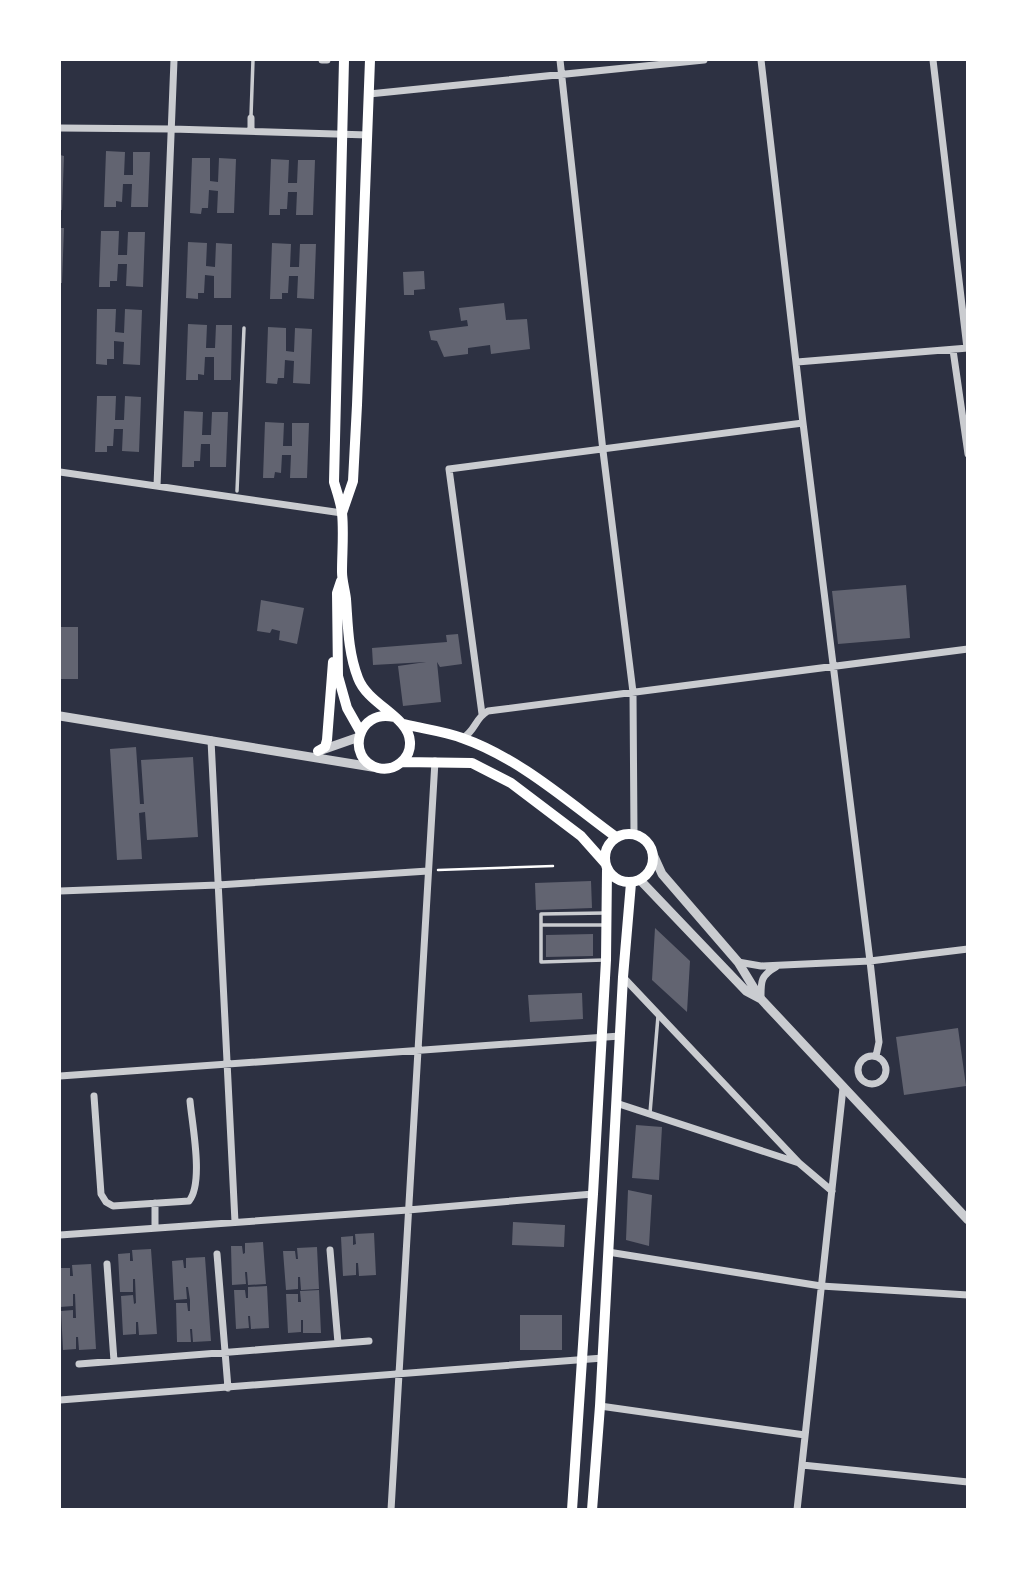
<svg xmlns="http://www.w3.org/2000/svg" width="1027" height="1569" viewBox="0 0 1027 1569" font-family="Poppins,sans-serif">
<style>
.building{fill:#626471}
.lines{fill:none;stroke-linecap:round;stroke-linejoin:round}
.path{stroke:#fff;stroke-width:2.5}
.service{stroke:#caccd0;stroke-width:3.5}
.minor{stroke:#caccd0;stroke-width:7}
.tertiary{stroke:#caccd0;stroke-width:9}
.secondary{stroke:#fff;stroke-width:10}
</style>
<rect width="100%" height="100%" fill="#2d3142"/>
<path class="building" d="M106 151 125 152 124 175H133V152H150L148 207H131L132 184H123L122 202 116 201V207H104Z
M60 155 64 156 62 210H60Z
M192 158H210V181L218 182 219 158 236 159 234 213H217L218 191 209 190 208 208H202L201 214 190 213Z
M271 159 289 160 288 183H297L298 160H315L313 215H296L297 192H288L287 209H280V215H269Z
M60 228H64L62 283H60Z
M101 231H119L118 255H127L128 232H145L143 287 126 286 127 264H118L117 281H110V287H99Z
M188 242 207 243 206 266 215 267 216 243 232 244 231 298H214V276L205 275 204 293H198V299L186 298Z
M272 243 291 244 290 267H299L300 244H316L314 299 297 298 298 276H289L288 293H282V299H270Z
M424 271 425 289 414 290V295H404L403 272Z
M504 303 506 320 527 319 530 349 491 354 490 345 468 348V354L444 357 437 341 431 340 429 331 468 326 467 320 461 321 459 308Z
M97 309H116L115 332 124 333 125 309 142 310 140 365 123 364 124 342 114 341V359H107V365L96 364Z
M188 324 207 325 206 348H215L216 325H232L231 380H214V357H205L204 375 198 374V380H186Z
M268 327 286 328V351L294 352 295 328 312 329 310 384 293 383 294 361 285 360 284 378H278L277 384 266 383Z
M97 396H116L115 420H124L125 396 141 397 139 452 122 451 123 429H114L113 446H107V452H95Z
M184 411 203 412 202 435H211L212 412H228L226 467H210V444H201L200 461H194V467H182Z
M265 422 284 423 283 446H292V423H309L307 478H290L291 455H282L281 473 275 472 274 478H263Z
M906 585 910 638 838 644 832 591Z
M261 600 304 608 297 644 279 640 280 631 272 629 270 633 257 631Z
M60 627H78V679H60Z
M458 634 462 664 440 667 437 662 441 702 403 706 398 666 426 662 373 665 372 648 447 642 446 635Z
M136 747 140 804H144L141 760 193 757 198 837 147 840 145 812 139 813 142 859 117 860 110 749Z
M591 881 592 908 536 910 535 883Z
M655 928 690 961 687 1012 652 980Z
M593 934V956L546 957V935Z
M582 993 583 1019 530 1022 528 995Z
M958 1028 966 1086 904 1095 896 1037Z
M636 1125 662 1127 659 1180 632 1178Z
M628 1190 652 1195 649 1246 626 1240Z
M513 1222 565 1225 564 1247 512 1245Z
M374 1233 376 1275 359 1276 358 1263H356V1275L343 1276 341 1237 353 1236V1245L356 1244 355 1234Z
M263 1242 266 1284 248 1285 247 1272H245L246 1284 232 1285 231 1246H242L243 1254 245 1253V1243Z
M317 1247 319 1289 301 1290 300 1277H298V1289L286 1290 283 1251H295L296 1259H298L297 1248Z
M151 1249 157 1334 139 1335 138 1322H136V1334L123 1335 121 1296 133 1295 134 1304 136 1303 135 1279H133V1292H120L118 1254 130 1253V1261H133L132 1250Z
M205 1257 211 1341 193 1342 192 1329H190L191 1342H177L176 1303H187L188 1311H190V1300L188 1287H186L187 1299 174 1300 172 1261 183 1260 184 1268H186V1258Z
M91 1264 96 1349 79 1350 78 1337H76V1349L63 1350 61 1311 73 1310V1318H76L75 1294H73V1306L60 1307V1268H70V1276H73L72 1265Z
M267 1286 269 1328 251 1329 250 1316H248L249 1328 236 1329 234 1290H245L246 1298H248V1287Z
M319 1290 321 1333H303V1320H301V1332L288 1333 286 1294H298V1302H301L300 1291Z
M520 1315H562V1350H520Z"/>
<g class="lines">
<path class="path" d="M438 870 553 866"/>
<path class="service" d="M251 116 253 60
M237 491 244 328
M541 925H605
M604 960 541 962V914L605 913
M650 1113 658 1016"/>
<path class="minor" d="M322 60H327
M560 60 603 451 633 692 634 834
M761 60 803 423 870 961 879 1042 876 1056
M933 60 967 348
M369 94 704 60
M60 128 172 129 368 135
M251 131V118
M953 350 968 454
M797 362 968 348
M60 472 342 513
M157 486 174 60
M482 714 449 469 803 423
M463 738C476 730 475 718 488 711L968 649
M211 740 235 1222
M60 891 218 885 428 871
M738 962 761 966 870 961 968 949
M623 977 799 1163 832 1191
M761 999C761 982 760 976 776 967
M858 1070a14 14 0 1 1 28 0a14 14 0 1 1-28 0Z
M60 1076 620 1036
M94 1096 101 1194 106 1202 113 1206 189 1201C204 1183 192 1124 190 1101
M616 1103 799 1163
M155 1228V1203
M60 1235 408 1210 593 1194
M330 1250 338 1343
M608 1252 821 1286 968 1295
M217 1254 228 1388
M107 1264 114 1361
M79 1364 369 1341
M60 1400 603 1358
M600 1406 805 1435
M802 1465 968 1482
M391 1510 435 761
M797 1510 843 1088"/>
<path class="tertiary" d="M60 716 372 767
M319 751 359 737
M652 852 662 874 738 962 760 998
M640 880 746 991 761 999 968 1220"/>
<path class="secondary" d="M344 60 334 482C337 492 341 503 342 513 344 532 342 553 342 572 342 581 345 590 346 599 348 626 348 652 358 678 368 705 409 716 410 742 411 759 394 772 378 768 345 759 357 708 394 717
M342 513 353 481 357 405 370 60
M341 581 337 593 338 676 347 708 360 731
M404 724C423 729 444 731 462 738 519 758 567 801 616 837
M318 751 325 747 327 740 333 662
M402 762 472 763 511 783 581 836 605 863
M605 858a24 24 0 1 1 48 0a24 24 0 1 1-48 0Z
M572 1510 593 1194 606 960 607 870
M592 1510 600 1406 623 977 631 883"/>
</g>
<rect width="1027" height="1569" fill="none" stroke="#ffffff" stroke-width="122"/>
</svg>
